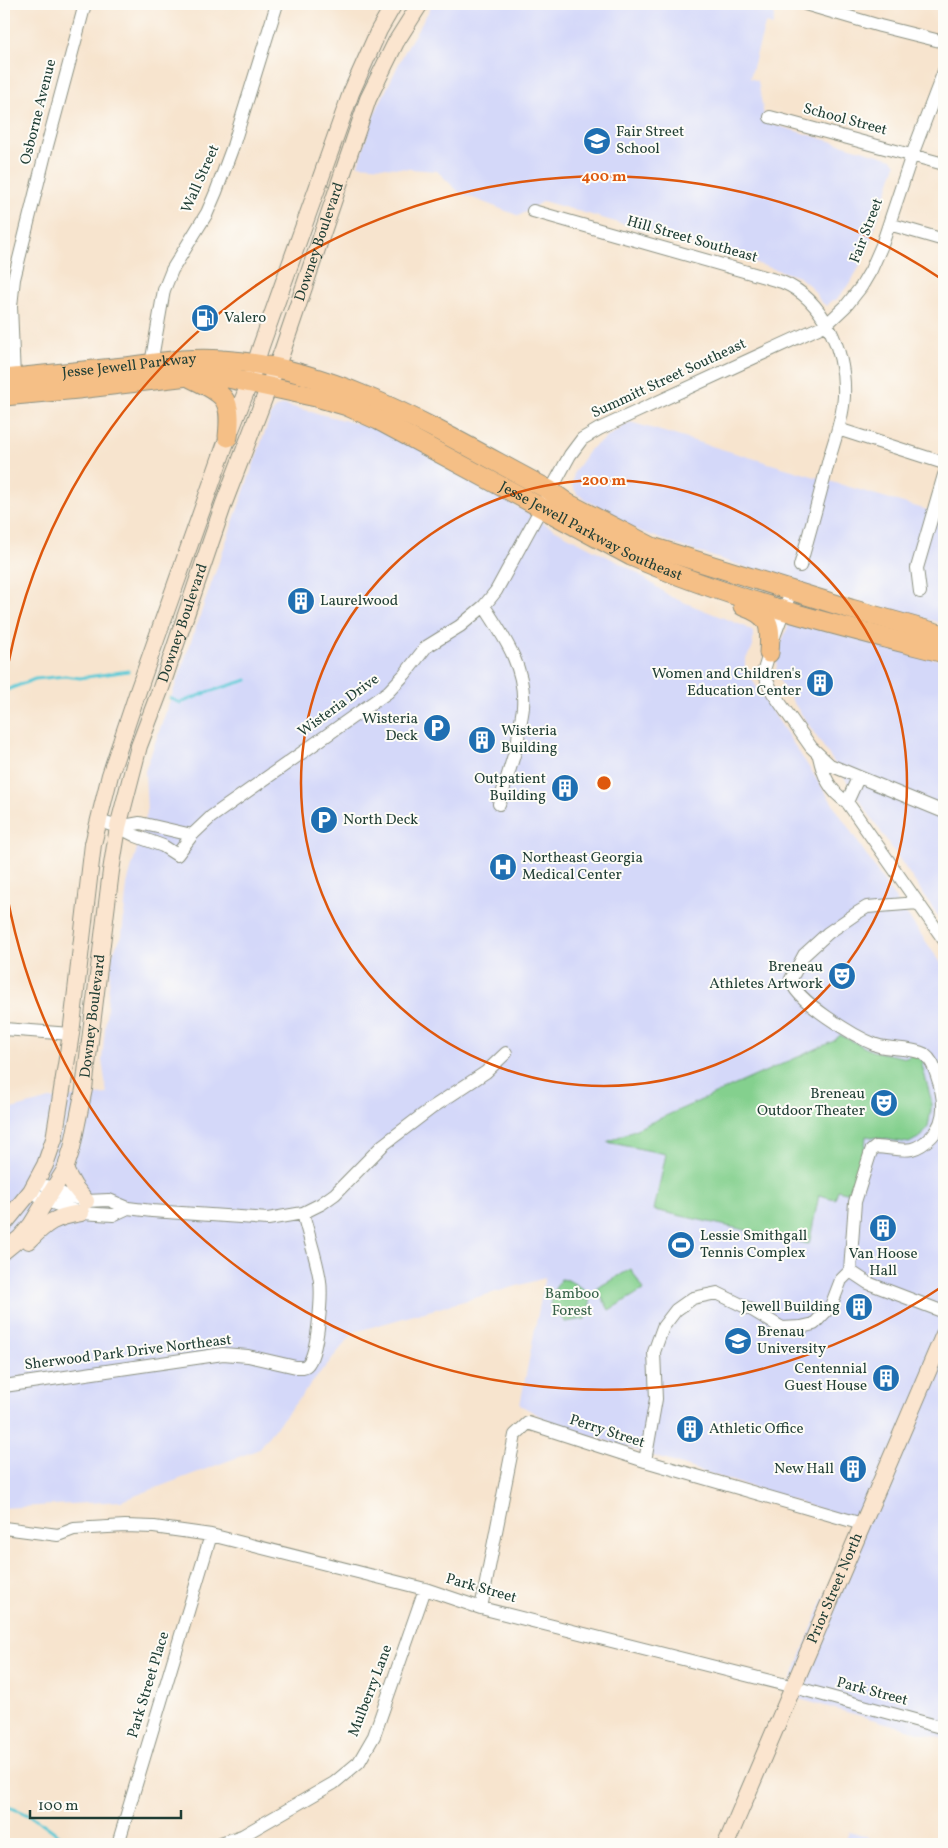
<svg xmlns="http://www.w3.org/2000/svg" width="948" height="1848" viewBox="0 0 948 1848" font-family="Vollkorn,serif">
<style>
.built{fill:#d4d8f9}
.green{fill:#84d08e;stroke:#528661}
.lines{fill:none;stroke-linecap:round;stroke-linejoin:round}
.stream{stroke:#5ecad7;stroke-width:3}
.street-casing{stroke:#8b9081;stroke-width:14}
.secondary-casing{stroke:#8b9081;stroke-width:18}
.primary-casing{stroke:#8b9081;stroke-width:21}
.street{stroke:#fff;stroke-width:12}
.secondary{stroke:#fbe5cf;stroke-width:16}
.primary{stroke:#f5bf86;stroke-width:19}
.ring{fill:none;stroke:#de580e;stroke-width:2.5}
.labels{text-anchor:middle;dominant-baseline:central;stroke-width:4;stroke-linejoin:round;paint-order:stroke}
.street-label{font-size:15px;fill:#1f3d34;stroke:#fdfcf7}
.poi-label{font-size:15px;fill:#1f3d34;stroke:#fdfcf7;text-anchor:start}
.park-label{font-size:15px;fill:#38624a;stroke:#fdfcf7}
.centre{fill:#de580e;stroke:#fdfcf7;stroke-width:2.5}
.ring-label{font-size:15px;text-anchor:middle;font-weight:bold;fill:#de580e;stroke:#fdfcf7;stroke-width:4;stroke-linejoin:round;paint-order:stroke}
</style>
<rect width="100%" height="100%" fill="#fdfcf7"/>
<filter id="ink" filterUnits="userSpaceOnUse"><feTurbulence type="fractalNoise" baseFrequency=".02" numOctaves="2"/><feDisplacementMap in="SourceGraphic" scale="10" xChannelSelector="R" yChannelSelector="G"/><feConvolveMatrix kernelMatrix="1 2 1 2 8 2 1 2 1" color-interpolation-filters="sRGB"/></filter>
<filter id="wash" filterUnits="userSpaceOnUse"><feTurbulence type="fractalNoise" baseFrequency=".0096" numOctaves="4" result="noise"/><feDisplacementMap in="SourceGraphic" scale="20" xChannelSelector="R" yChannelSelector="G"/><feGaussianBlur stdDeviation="1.12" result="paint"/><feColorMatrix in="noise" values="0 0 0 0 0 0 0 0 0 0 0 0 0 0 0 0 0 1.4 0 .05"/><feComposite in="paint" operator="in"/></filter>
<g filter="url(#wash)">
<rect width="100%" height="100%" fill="#f7e4ce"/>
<path class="built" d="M433 4H767L774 6 775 10 773 25 771 26 769 23 765 24 750 78 758 81 765 122 892 159 896 164 868 248 860 266 850 283 836 300H832L827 306 821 302 811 287 799 277 730 255 543 201 519 216 460 193 437 171 358 165 373 117 406 49Z
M285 405 378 429 420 448 552 528 633 570 671 597 746 627 753 632V647L745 660V667L759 691 888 888 944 967V1739L785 1695 855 1520 559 1426 520 1405 545 1278 354 1332 257 1450 121 1501 4 1508V1111L50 1099 107 1094 102 1060 112 954 122 936 127 884 147 813 145 771 271 415 276 407Z
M630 422 944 515V624L806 586 685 548 634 529 577 494 572 485 574 472 590 449Z
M790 622 944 661V925L783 687 776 673 778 650Z
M850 1831V1832L889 1844H843Z"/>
<path class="green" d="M840 1035 872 1051 907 1058 913 1053 924 1062 922 1065 931 1099V1110L928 1127 922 1136 909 1143 866 1136 864 1159 850 1193 838 1190 835 1199 819 1195 809 1244 654 1210 666 1154 607 1142 834 1041Z
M631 1269 643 1290 609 1310 597 1288Z
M561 1279 568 1280 589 1292 590 1306 585 1319 565 1322 550 1306 552 1294Z"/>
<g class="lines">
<path class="stream" d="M4 691 35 679 65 676 80 678 128 671
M170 698 180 703 208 692 247 680
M4 1806C29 1812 49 1826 68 1844"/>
</g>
</g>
<g filter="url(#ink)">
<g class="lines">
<g class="street-casing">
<path id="street" d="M805 4 880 26 944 42
M770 117 944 164
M533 211 782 282C824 299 846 352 844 396 843 417 835 439 829 459 820 495 810 531 800 566
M889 224 944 240
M151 364 164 290 172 270 207 213 216 192 233 146 277 4
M14 378 11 306 14 279 47 146 85 4
M838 429 944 463
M791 591 775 634 764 670 767 681 773 693 811 747 830 765 944 812
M920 592 917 568 944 475
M484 606C504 637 526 668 523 707 522 719 518 730 518 742L499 804
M819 756C823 775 830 792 847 802L944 940
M847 802 858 778
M99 821 118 827 136 836 163 846 177 855 192 835 211 817 388 692 405 674 426 647 460 626 484 606 496 591 570 455 582 439 599 429 827 324 846 306 861 287 871 270 882 245 912 155 944 71
M118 827 140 823 192 835
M4 1029 71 1034
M46 1186 65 1195 86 1201 109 1200 128 1208 152 1211 268 1219 303 1213 321 1204 335 1194 383 1145 433 1107 486 1072 506 1053
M31 1191 47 1201 81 1213 113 1215 128 1208
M850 1271 868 1283 944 1312
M4 1386 223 1354 248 1356 296 1367C301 1367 304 1368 307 1365 318 1355 322 1296 320 1281 317 1259 308 1235 303 1213
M645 1461 656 1399 654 1352 663 1327 676 1310 693 1298 717 1293 754 1311 782 1328 801 1327 814 1324 831 1306 841 1280 850 1271 855 1202 871 1151 876 1147C900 1148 912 1157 932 1136 948 1119 944 1096 937 1076 934 1067 932 1060 924 1054 911 1047 891 1050 876 1045 856 1037 793 1000 791 979L804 955 828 933 857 913 867 907 918 903
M4 1528 58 1535 74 1529 125 1526 154 1527 211 1535 425 1589 481 1608 794 1687 944 1728
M481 1608 515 1435 528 1423 645 1461 862 1524
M118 1844 211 1535
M218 1844 242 1836 334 1783 359 1762 374 1736 425 1589"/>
</g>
<g class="secondary-casing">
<g id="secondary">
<path d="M65 1170 74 1186 86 1201"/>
<path d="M4 1224 31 1191 45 1165 54 1139 71 1034 93 844 110 775 138 691 225 445 249 384 261 346 351 93 379 30 394 4"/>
<path d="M29 1241C47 1222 55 1217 81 1213"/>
<path id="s1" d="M4 1251 20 1238 31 1225 65 1170 72 1148 84 1089 111 871 118 827 139 746 161 688 224 503 282 352 368 99 396 42 420 4"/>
<path id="s2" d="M726 1844 944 1334"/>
</g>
</g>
<g class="primary-casing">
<g id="primary">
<path d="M191 378C226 395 232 398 228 437"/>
<path id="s3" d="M4 379C44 375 84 371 124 367 157 363 189 357 222 360 342 368 446 436 549 490L567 503 652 547 851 609 944 635"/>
<path id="s4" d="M4 396 78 389 188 376 223 377 316 397 347 406 378 420 631 556C731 600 839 626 944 653"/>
<path d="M743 606C771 616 771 625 769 653"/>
</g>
</g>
<use href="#street" class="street"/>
<use href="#secondary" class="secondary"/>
<use href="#primary" class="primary"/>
</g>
</g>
<g class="ring">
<circle cx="604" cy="783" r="303"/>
<path d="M943 1286A607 607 0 0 1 4 878M4 688A607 607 0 0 1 943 280"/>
</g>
<defs>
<g id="school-disc" transform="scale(1.4375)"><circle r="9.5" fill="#1f6fb2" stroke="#fdfcf7"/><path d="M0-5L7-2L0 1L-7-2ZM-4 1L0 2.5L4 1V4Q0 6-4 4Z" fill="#fff"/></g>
<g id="fuel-disc" transform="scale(1.4375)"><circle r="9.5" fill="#1f6fb2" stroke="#fdfcf7"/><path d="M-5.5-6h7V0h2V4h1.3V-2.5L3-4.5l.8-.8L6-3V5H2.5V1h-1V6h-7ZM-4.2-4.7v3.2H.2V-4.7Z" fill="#fff"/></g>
<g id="building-disc" transform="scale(1.4375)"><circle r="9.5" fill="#1f6fb2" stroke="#fdfcf7"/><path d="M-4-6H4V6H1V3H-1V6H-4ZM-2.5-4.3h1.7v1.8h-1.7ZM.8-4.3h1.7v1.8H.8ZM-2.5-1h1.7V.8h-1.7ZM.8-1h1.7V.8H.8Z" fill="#fff"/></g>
<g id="parking-disc" transform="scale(1.4375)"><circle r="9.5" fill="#1f6fb2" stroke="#fdfcf7"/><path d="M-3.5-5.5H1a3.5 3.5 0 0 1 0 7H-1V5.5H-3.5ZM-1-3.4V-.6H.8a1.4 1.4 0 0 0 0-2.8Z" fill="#fff"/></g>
<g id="hospital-disc" transform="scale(1.4375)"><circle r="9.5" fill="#1f6fb2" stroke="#fdfcf7"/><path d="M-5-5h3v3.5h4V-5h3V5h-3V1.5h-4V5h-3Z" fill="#fff"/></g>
<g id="theatre-disc" transform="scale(1.4375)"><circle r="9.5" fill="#1f6fb2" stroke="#fdfcf7"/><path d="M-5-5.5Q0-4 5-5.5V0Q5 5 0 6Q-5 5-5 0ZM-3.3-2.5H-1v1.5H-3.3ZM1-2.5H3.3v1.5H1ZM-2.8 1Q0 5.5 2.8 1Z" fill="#fff"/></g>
<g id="stadium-disc" transform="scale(1.4375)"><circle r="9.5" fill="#1f6fb2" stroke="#fdfcf7"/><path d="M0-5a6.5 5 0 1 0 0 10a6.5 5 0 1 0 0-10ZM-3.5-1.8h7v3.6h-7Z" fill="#fff"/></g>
<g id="university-disc" transform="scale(1.4375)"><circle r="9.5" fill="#1f6fb2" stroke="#fdfcf7"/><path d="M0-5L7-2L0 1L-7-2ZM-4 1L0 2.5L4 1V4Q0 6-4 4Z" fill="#fff"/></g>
</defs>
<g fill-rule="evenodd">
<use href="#school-disc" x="597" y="141"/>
<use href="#fuel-disc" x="205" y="318"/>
<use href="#building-disc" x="301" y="601"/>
<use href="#building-disc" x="820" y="683"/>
<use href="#parking-disc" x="437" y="728"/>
<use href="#building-disc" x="482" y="740"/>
<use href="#building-disc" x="565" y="788"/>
<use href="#parking-disc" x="324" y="820"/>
<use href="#hospital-disc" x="503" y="867"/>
<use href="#theatre-disc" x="842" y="976"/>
<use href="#theatre-disc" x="884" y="1103"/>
<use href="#building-disc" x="883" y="1228"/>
<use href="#stadium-disc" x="681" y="1245"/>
<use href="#building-disc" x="859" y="1307"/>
<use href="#university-disc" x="738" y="1341"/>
<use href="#building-disc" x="886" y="1378"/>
<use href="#building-disc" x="690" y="1429"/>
<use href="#building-disc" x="853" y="1469"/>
</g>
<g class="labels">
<g class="street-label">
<text transform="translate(39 112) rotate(-76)">Osborne Avenue</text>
<text transform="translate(845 120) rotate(15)">School Street</text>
<text transform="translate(201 179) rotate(-66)">Wall Street</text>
<text transform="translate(867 231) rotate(-69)">Fair Street</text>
<text transform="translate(692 240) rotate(16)">Hill Street Southeast</text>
<text stroke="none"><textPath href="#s1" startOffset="1069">Downey Boulevard</textPath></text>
<text stroke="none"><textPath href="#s3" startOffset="126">Jesse Jewell Parkway</textPath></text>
<text transform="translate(669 379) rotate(-25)">Summitt Street Southeast</text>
<text stroke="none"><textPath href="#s4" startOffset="622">Jesse Jewell Parkway Southeast</textPath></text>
<text stroke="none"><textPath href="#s1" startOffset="664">Downey Boulevard</textPath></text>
<text transform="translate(339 706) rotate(-36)">Wisteria Drive</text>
<text stroke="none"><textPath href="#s1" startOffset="259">Downey Boulevard</textPath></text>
<text transform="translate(128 1353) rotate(-7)">Sherwood Park Drive Northeast</text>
<text transform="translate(607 1432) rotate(18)">Perry Street</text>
<text transform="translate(481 1589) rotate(16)">Park Street</text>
<text stroke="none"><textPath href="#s2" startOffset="278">Prior Street North</textPath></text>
<text transform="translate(149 1685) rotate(-73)">Park Street Place</text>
<text transform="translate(371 1691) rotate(-69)">Mulberry Lane</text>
<text transform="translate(872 1692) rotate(15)">Park Street</text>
</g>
<g class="poi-label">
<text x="616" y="132">Fair Street<tspan x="616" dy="17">School</tspan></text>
<text x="224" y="318">Valero</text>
<text x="320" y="601">Laurelwood</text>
<text x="801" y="674" text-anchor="end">Women and Children's<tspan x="801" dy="17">Education Center</tspan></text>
<text x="418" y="719" text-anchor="end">Wisteria<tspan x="418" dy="17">Deck</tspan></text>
<text x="501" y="731">Wisteria<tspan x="501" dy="17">Building</tspan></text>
<text x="546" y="779" text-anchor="end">Outpatient<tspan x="546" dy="17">Building</tspan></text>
<text x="343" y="820">North Deck</text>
<text x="522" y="858">Northeast Georgia<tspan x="522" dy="17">Medical Center</tspan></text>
<text x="823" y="967" text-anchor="end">Breneau<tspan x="823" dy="17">Athletes Artwork</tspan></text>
<text x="865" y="1094" text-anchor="end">Breneau<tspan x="865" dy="17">Outdoor Theater</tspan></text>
<text x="700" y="1236">Lessie Smithgall<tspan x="700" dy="17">Tennis Complex</tspan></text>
<text x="883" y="1254" text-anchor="middle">Van Hoose<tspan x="883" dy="17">Hall</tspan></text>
<text x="840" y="1307" text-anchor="end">Jewell Building</text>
<text x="757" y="1332">Brenau<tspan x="757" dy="17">University</tspan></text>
<text x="867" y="1369" text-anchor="end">Centennial<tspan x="867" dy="17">Guest House</tspan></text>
<text x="709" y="1429">Athletic Office</text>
<text x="834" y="1469" text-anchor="end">New Hall</text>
</g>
<g class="park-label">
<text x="572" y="1294">Bamboo<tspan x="572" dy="17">Forest</tspan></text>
</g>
</g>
<circle cx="604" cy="783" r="8" class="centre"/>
<g class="ring-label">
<text x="604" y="181">400 m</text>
<text x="604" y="485">200 m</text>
</g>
<rect width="948" height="1848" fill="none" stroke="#fdfcf7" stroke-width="20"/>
<path d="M30 1810v8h151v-8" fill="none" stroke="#1f3d34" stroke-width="2.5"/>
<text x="38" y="1810" font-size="15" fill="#1f3d34" stroke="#fdfcf7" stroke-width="4" paint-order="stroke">100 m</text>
</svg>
